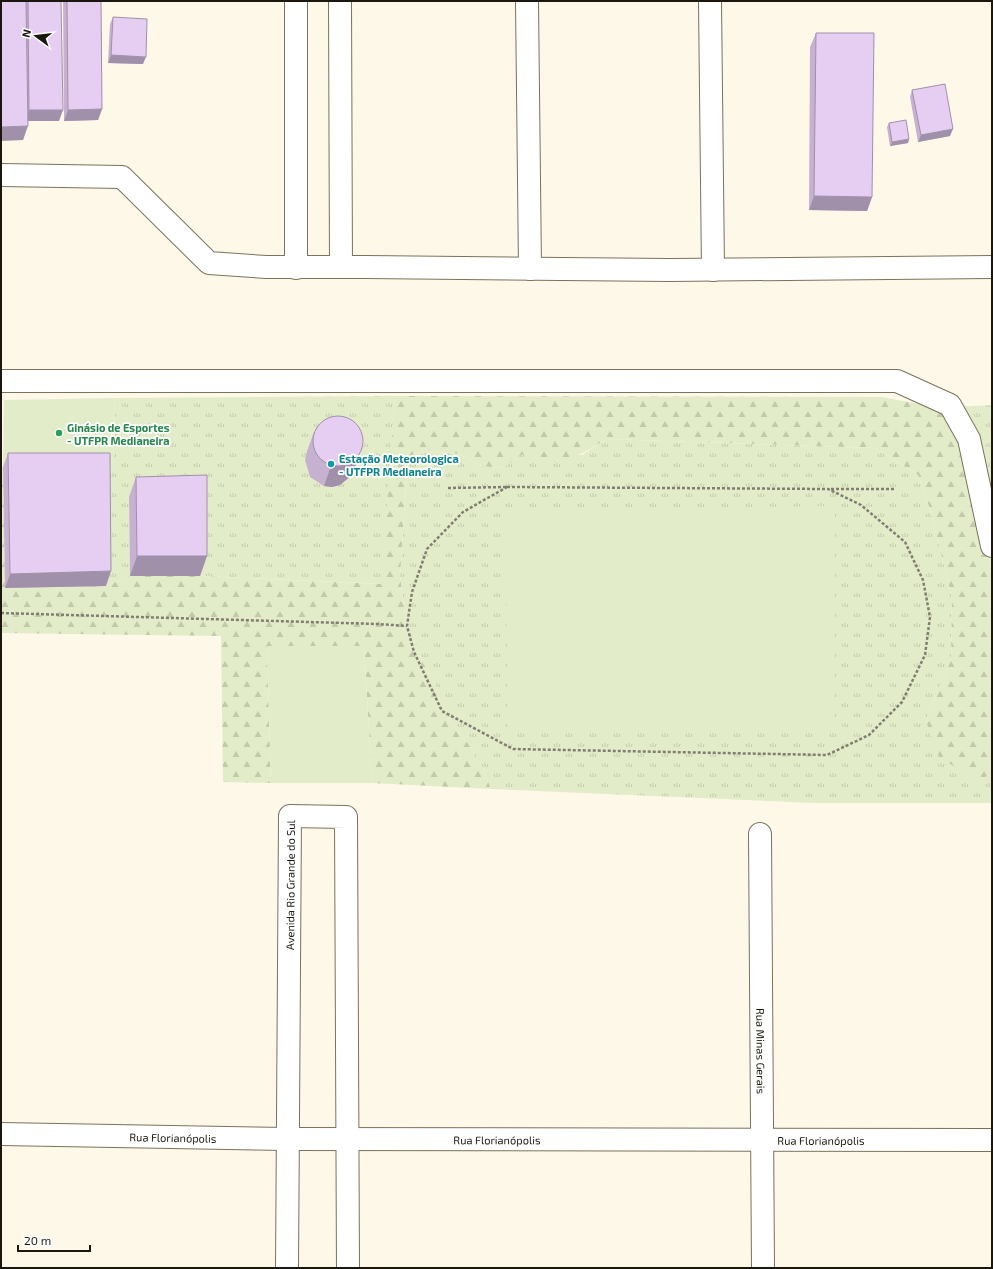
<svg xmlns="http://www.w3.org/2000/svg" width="993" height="1269" viewBox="0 0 993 1269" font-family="'Exo 2',sans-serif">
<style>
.grass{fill:url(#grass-tufts)}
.forest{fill:url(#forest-firs)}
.park{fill:#e3ecc9}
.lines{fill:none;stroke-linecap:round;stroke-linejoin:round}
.minor-casing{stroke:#7a725c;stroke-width:24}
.path{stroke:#827d72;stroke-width:2.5;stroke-dasharray:3 2;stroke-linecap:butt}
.minor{stroke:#fff;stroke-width:22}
.wall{fill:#c6b1d1}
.shaded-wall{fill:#a190aa}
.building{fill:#e6cef3;stroke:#a190aa}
.leisure-dot{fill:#2e9e5b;stroke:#fff;stroke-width:1.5}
.culture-dot{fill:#0f9aa8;stroke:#fff;stroke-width:1.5}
.labels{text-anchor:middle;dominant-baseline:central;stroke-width:3.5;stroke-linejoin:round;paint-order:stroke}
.leisure-label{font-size:11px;font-weight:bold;fill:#27864d;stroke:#fff;text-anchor:start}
.culture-label{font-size:11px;font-weight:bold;fill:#0d838f;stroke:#fff;text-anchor:start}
.street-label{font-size:11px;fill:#1b170f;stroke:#fff}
</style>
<defs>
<pattern id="grass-tufts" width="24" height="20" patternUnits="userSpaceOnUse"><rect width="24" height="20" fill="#e3ecc9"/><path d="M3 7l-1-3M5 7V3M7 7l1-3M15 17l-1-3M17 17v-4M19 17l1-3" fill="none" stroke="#c2caab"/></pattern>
<pattern id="forest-firs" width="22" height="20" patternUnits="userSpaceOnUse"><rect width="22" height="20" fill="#e3ecc9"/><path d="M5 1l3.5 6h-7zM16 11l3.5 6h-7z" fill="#c2caab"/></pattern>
</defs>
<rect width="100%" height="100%" fill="#fef8e9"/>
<path class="grass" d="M395 396 382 584 200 576 129 497 130 576 106 586 105 467 113 466 115 398Z
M992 405V567L959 438 939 408Z
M606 439 875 448 918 475 930 509 952 598 951 659 926 721 980 780 992 773V803H813L491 789 482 766 469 745 442 711 434 681 423 663 406 623 400 576 408 456 428 451 459 454 482 466 502 468 523 454 582 455Z"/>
<path class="forest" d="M395 396 882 397 939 408 959 438 992 567V773L980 780 939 758 926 721 951 659 952 598 930 509 918 475 875 448 606 439C583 454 569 462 541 463L533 456 523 454 503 468 482 466 459 454 428 451 408 456 400 576 406 623 423 663 434 681 442 711 469 745 482 766 491 789 372 783 364 646H267L271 783 223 782 221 636 1 633V467H3L5 588 106 586 130 576H200L381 584Z"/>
<path class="park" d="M115 398 113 467H3L4 400Z
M835 506 834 730 508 729 505 510Z
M267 646H364L372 783H271Z"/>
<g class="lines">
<g class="minor-casing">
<g id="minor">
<path d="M296 1V268"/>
<path d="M340 1 341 267"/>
<path d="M527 1 530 269"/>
<path d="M710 1 713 270"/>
<path d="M1 175 122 177 209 263 266 267H366L670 270 992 267"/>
<path d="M1 381H897L950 405 969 439 992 546"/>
<path id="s1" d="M760 834 763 1268"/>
<path id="s2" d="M1 1134 288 1139 992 1140"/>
<path id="s3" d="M287 1268 290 816 346 817 348 1268"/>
</g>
</g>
<path class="path" d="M507 487 828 489 861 505 905 542 923 580 930 617 925 655 902 702 869 735 827 755 513 749 442 711 414 652 407 626 412 592 427 549 463 512Z
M448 488 506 487
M831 489H894
M1 613 378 624 407 626"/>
<use href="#minor" class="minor"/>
</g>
<path class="wall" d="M1 1H61L59 121H28L23 140Z
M63 1H101L102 109 98 120 64 121Z
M113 17 143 64 108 63 110 24Z
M816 33 872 197 867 211 809 210 810 47Z
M912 90 950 136 918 142 910 97Z
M889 123 909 139 908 143 890 146 887 127Z
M314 432 359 456 352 475 340 485 332 487 324 486 310 477 305 460 307 451Z
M8 453 106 586 5 588 3 467Z
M136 477 207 556 200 576H130L129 497Z"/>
<path class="shaded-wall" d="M111 55 146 57 143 64 108 63Z
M102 109 98 120 64 121 68 110Z
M29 110H63L59 121H25Z
M28 126 23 140 1 141V127Z
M953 129 950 136 918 142 921 135Z
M909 139 908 143 890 146 892 142Z
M814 196 872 197 867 211 809 210Z
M359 456 352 475 340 485 332 487 324 486 331 466Z
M137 556H207L200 576H130Z
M111 571 106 586 5 588 10 574Z"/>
<path class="building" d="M1 1H26L28 126 1 127Z
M28 1H61L63 110H29Z
M67 1H101L102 109 68 110Z
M113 17 147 19 146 57 111 55Z
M816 33H874L872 197 814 196Z
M945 84 953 129 921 135 912 90Z
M906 120 909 139 892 142 889 123Z
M313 441a25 25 0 1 1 50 0a25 25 0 1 1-50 0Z
M8 453H110L111 571 10 574Z
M207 475V556H137L136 477Z"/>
<circle class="leisure-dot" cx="59" cy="433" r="4"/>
<circle class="culture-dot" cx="331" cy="464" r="4"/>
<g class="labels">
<g class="leisure-label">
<text x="67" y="427">Ginásio de Esportes<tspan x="67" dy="13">- UTFPR Medianeira</tspan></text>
</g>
<g class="culture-label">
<text x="339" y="458">Estação Meteorologica<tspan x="339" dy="13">- UTFPR Medianeira</tspan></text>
</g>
<g class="street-label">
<text stroke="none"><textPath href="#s3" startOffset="383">Avenida Rio Grande do Sul</textPath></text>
<text stroke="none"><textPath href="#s1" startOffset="217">Rua Minas Gerais</textPath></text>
<text stroke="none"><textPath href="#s2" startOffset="172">Rua Florianópolis</textPath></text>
<text stroke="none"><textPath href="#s2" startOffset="496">Rua Florianópolis</textPath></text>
<text stroke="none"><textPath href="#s2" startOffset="820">Rua Florianópolis</textPath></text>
</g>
</g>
<rect width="993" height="1269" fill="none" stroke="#1b170f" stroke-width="4"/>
<g transform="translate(36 36) rotate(285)" stroke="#ffffff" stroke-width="3" paint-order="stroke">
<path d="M0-3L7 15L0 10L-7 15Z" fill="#1b170f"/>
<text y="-6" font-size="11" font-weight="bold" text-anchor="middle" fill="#1b170f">N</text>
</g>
<path d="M18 1245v6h72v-6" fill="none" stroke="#1b170f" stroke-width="2"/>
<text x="24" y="1245" font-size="12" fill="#1b170f" stroke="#ffffff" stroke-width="3" paint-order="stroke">20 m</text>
</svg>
